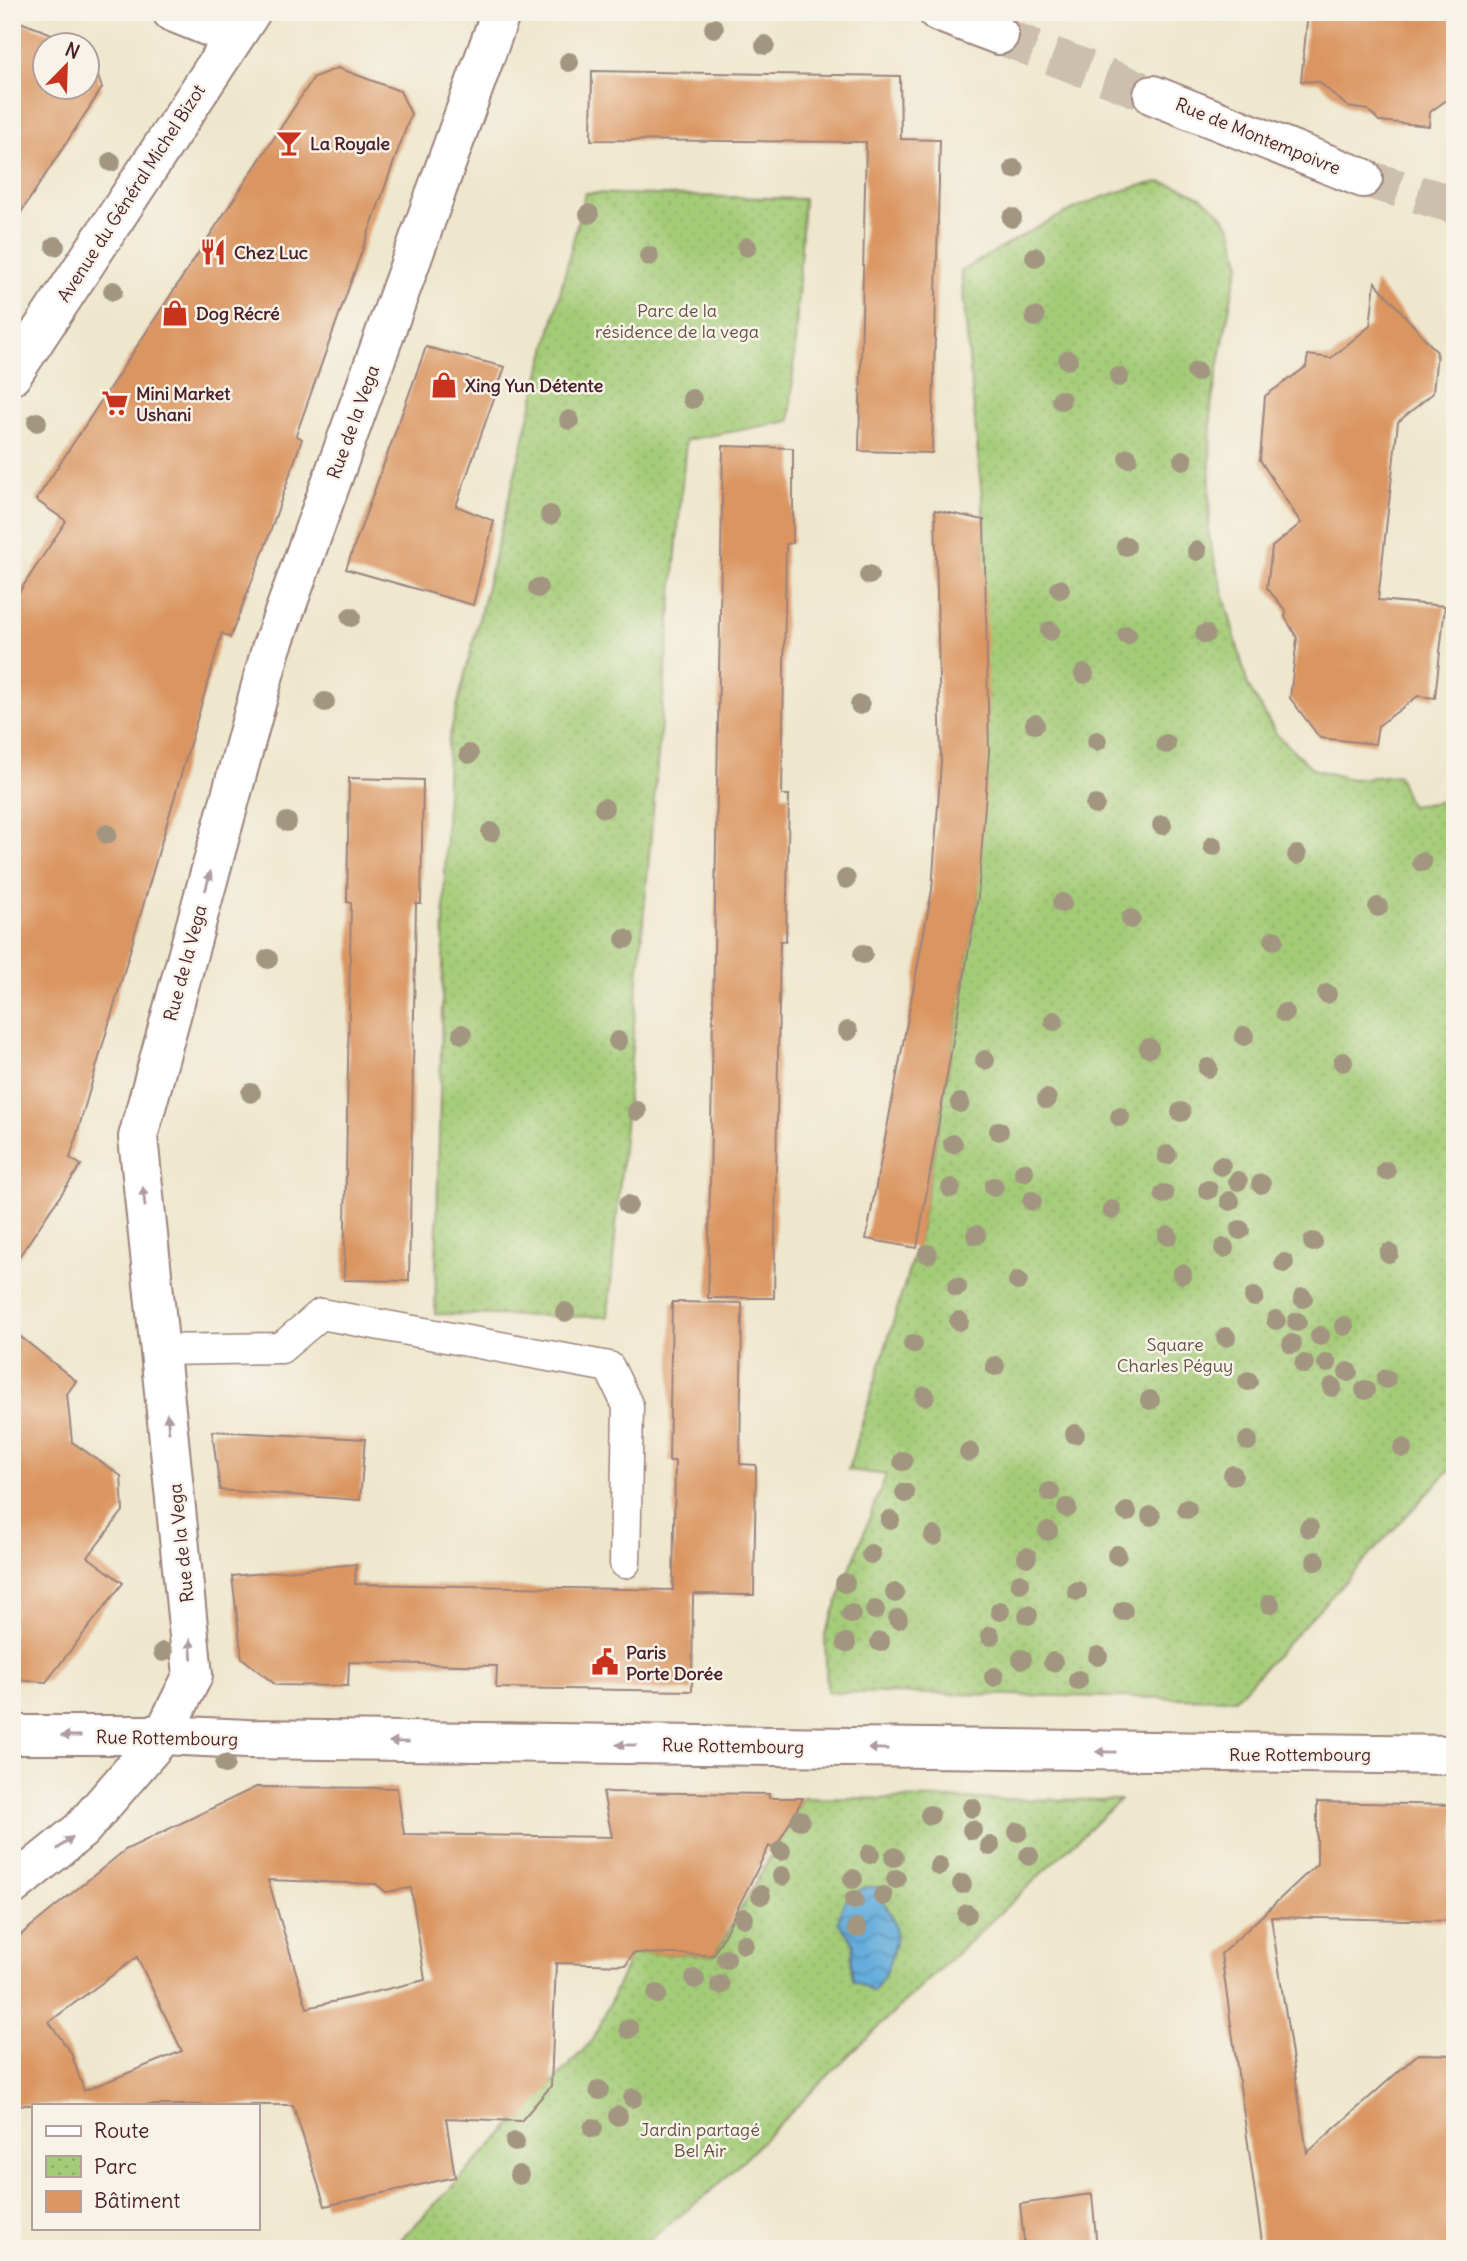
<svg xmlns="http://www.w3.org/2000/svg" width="1467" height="2261" viewBox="0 0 1467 2261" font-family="Delius,sans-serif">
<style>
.park{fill:url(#park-dots);stroke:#777652;stroke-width:2}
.water{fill:url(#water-waves);stroke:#586684;stroke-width:2}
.building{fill:#da9560;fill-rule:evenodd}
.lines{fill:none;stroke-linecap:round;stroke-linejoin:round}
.street-tunnel{stroke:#cdbfad;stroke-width:38;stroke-dasharray:38 19;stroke-linecap:butt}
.lane-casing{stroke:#9c837c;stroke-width:33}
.street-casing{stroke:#9c837c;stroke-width:42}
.lane{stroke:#fff;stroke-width:30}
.street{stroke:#fff;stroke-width:38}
.tree{fill:#a39681}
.oneway{fill:#ae9aa0}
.labels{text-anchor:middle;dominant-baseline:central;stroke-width:5;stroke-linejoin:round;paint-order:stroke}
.street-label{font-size:18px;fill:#4a1f2b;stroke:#f7f3e8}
.poi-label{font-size:18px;font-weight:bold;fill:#4a1f2b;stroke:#f7f3e8;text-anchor:start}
.park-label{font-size:18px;fill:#655342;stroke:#f7f3e8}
</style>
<defs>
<pattern id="park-dots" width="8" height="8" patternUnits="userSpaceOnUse" patternTransform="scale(1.75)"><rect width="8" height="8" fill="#a4cc78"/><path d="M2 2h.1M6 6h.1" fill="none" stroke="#8faf68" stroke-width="1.8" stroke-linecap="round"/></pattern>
<pattern id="water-waves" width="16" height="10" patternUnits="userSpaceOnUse" patternTransform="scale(1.75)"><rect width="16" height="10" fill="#65addc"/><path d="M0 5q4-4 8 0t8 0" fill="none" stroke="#558cb3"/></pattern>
</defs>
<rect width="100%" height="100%" fill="#f7f3e8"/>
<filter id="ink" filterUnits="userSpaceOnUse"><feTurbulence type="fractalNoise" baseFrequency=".0143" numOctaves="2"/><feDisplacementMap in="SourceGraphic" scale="14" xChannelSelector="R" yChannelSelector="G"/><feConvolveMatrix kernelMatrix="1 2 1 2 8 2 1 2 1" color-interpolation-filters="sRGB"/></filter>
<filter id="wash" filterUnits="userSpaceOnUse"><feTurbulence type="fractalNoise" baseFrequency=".00686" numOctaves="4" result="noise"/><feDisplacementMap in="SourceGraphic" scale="28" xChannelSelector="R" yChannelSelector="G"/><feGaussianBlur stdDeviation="1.57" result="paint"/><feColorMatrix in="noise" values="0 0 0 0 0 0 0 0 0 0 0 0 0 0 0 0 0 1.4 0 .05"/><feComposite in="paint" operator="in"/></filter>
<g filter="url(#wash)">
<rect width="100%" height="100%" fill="#eee7cd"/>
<path class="park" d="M1160 182 1183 188 1201 197 1217 210 1232 228 1240 263 1233 289 1211 406 1209 539 1248 686 1277 735 1313 769 1351 779 1398 775 1410 806 1455 800V1464L1235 1699 827 1692 825 1634 886 1475 848 1470 919 1237 978 896 984 520 961 271C1025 234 1086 194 1160 182Z
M585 193 804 199 790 421 686 440 608 1317 435 1314 448 743Z
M803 1798 1120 1800 854 2050 716 2187 638 2249H392L593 2040 632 1953 715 1955Z"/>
<path class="water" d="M867 1887H879C880 1900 890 1910 894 1923 900 1941 886 1978 873 1992L853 1980 851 1963 854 1943 838 1922C843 1900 846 1895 867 1887Z"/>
<g id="blocks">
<path class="building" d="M1308 12H1455V94L1430 112 1429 126 1379 121 1368 110 1348 107 1319 82 1301 81Z
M12 19 84 46H46V88H88V47L102 88 12 226Z
M338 68 400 91 411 114 296 435 302 439 265 547 230 638 222 633 70 1158 81 1165 12 1267V603L66 521 36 500 314 77Z
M592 71 900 76 901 139 940 140 932 453 859 451 866 142 591 140Z
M1375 282 1437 352 1433 393 1398 422 1378 600 1445 606 1435 698 1418 696 1378 726 1375 744 1320 738 1290 698 1297 638 1285 617 1286 611 1267 588 1272 547 1301 523 1260 460 1265 396 1306 367 1308 355 1331 358 1370 326Z
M426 347 505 367 456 506 494 521 473 605 346 569Z
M723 446 793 448V543L786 544 782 795H789L786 941H780L774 1298H708Z
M935 510 984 520 989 752 978 897 917 1248 866 1239 932 890 941 762Z
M349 778 423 780 421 904H416L409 1281 344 1280 351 903 347 902Z
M672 1302 742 1303 740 1464 756 1465 754 1595 693 1594 692 1691 496 1688 497 1666 349 1662 348 1686 276 1685 242 1658 232 1576 356 1564 355 1584 673 1590 675 1461H669Z
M12 1330 76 1381 67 1394 72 1442 121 1476 123 1511 88 1557 123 1583 46 1682 12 1680Z
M212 1431 365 1439 360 1500 220 1490Z
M256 1787 397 1788 404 1834 612 1837 603 1792 769 1794V1798H803L775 1849 769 1846 714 1955 633 1953 626 1965 556 1963 551 2086 521 2121 446 2118 455 2177 325 2206 293 2105H12V1942L125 1850ZM268 1880 376 1884 386 1892 411 1888 425 1980 307 2008ZM137 1957 182 2051 84 2091 71 2053 49 2022Z
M1317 1802 1455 1805V1921L1271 1917 1307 2153 1418 2054 1455 2055V2249H1263L1221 1954 1317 1864Z
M1092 2194 1097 2249H1025L1020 2204Z"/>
</g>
</g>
<g filter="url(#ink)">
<use href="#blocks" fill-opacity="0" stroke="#9c837c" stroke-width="2"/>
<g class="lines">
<path class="street-tunnel" d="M999 35 1153 95
M1363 178 1455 205"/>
<g class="lane-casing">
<path id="lane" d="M161 1350 281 1348 321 1314 609 1367 628 1406 625 1563"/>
</g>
<g class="street-casing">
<path id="street" d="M172 12 234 37
M938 12 999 35
M1153 95 1363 178
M12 375 251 12
M12 1735H163L247 1739 1455 1755
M12 1886 81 1830 163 1735 193 1675 138 1137 271 649 501 12"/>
</g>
<use href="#lane" class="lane"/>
<use href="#street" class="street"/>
</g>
<g class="tree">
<circle cx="714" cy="28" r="10"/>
<circle cx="765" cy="45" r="10"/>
<circle cx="569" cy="62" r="10"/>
<circle cx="111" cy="162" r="10"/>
<circle cx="1014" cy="169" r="10"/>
<circle cx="589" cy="214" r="10"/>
<circle cx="1012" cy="218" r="10"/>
<circle cx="55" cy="246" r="10"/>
<circle cx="747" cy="247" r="10"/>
<circle cx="649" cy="256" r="10"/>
<circle cx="1035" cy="257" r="10"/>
<circle cx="113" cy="291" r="10"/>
<circle cx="1035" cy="317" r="10"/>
<circle cx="1068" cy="360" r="10"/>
<circle cx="1196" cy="372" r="10"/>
<circle cx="1119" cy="377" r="10"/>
<circle cx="692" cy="399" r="10"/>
<circle cx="1061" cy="400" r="10"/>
<circle cx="569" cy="420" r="10"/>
<circle cx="37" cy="422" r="10"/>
<circle cx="1128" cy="458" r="10"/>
<circle cx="1183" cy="460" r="10"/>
<circle cx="550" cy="515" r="10"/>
<circle cx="1126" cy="546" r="10"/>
<circle cx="1197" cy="551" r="10"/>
<circle cx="869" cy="575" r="10"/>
<circle cx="538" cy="588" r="10"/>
<circle cx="1060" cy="589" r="10"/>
<circle cx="351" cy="617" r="10"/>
<circle cx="1050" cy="631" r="10"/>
<circle cx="1205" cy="634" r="10"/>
<circle cx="1127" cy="635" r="10"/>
<circle cx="1084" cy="674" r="10"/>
<circle cx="325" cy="702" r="10"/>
<circle cx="860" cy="705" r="10"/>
<circle cx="1035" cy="724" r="10"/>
<circle cx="1097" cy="741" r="10"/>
<circle cx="1166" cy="744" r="10"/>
<circle cx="469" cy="754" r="10"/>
<circle cx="1095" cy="805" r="10"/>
<circle cx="604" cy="808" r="10"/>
<circle cx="287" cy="822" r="10"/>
<circle cx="1162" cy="825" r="10"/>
<circle cx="491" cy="832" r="10"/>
<circle cx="107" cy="834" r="10"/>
<circle cx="1213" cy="846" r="10"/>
<circle cx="1297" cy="855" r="10"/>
<circle cx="1422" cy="862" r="10"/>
<circle cx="846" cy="879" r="10"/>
<circle cx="1062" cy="903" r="10"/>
<circle cx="1378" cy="907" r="10"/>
<circle cx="1131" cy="919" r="10"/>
<circle cx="625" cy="939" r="10"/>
<circle cx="1274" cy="940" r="10"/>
<circle cx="863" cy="954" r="10"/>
<circle cx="268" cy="959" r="10"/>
<circle cx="1327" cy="994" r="10"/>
<circle cx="1285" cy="1013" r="10"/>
<circle cx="1054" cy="1021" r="10"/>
<circle cx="848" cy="1031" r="10"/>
<circle cx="462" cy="1034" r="10"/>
<circle cx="1244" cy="1036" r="10"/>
<circle cx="618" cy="1041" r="10"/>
<circle cx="1149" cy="1048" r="10"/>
<circle cx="985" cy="1060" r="10"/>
<circle cx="1343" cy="1062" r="10"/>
<circle cx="1208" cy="1068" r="10"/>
<circle cx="251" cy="1093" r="10"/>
<circle cx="1047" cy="1099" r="10"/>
<circle cx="960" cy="1103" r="10"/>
<circle cx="637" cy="1111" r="10"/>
<circle cx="1181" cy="1112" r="10"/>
<circle cx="1120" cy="1117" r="10"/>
<circle cx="999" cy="1131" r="10"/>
<circle cx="953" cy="1144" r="10"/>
<circle cx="1167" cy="1155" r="10"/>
<circle cx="1221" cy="1166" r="10"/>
<circle cx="1386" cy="1171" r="10"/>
<circle cx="1024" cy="1172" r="10"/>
<circle cx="1238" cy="1181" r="10"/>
<circle cx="1261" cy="1184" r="10"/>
<circle cx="994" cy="1187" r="10"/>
<circle cx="951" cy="1188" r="10"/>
<circle cx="1208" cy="1190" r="10"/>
<circle cx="1164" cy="1194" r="10"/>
<circle cx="1032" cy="1201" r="10"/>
<circle cx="1230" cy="1201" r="10"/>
<circle cx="628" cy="1205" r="10"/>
<circle cx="1112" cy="1210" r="10"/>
<circle cx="1240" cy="1230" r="10"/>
<circle cx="976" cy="1235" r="10"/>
<circle cx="1168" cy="1236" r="10"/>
<circle cx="1313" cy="1242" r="10"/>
<circle cx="1224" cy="1248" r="10"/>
<circle cx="1389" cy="1253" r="10"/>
<circle cx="928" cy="1254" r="10"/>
<circle cx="1284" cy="1263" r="10"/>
<circle cx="1182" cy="1274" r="10"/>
<circle cx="1018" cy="1281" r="10"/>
<circle cx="957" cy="1287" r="10"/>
<circle cx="1254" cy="1297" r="10"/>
<circle cx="1303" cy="1298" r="10"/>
<circle cx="565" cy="1312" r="10"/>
<circle cx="1276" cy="1320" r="10"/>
<circle cx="959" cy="1321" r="10"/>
<circle cx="1297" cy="1322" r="10"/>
<circle cx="1344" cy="1326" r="10"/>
<circle cx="1320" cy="1336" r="10"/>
<circle cx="1226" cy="1337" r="10"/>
<circle cx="913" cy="1344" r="10"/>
<circle cx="1292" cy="1344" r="10"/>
<circle cx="1327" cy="1363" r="10"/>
<circle cx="1304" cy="1364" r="10"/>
<circle cx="995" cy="1366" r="10"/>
<circle cx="1348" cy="1372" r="10"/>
<circle cx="1386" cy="1379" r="10"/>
<circle cx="1248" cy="1381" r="10"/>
<circle cx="1332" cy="1387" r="10"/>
<circle cx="1365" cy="1390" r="10"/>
<circle cx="925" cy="1396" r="10"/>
<circle cx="1150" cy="1400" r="10"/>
<circle cx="1075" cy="1434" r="10"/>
<circle cx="1248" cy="1441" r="10"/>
<circle cx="1403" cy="1448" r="10"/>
<circle cx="969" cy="1452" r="10"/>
<circle cx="903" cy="1461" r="10"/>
<circle cx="1233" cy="1475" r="10"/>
<circle cx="1050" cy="1492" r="10"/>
<circle cx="905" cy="1493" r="10"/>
<circle cx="1067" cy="1508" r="10"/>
<circle cx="1187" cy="1509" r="10"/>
<circle cx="1127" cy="1512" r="10"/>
<circle cx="1151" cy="1516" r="10"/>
<circle cx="890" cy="1520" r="10"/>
<circle cx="1309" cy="1528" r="10"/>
<circle cx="1048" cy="1531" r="10"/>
<circle cx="934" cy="1536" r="10"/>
<circle cx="871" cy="1554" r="10"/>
<circle cx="1117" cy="1555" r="10"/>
<circle cx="1027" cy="1557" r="10"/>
<circle cx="1316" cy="1561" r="10"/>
<circle cx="845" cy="1583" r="10"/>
<circle cx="1020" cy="1583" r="10"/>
<circle cx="1077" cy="1591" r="10"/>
<circle cx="895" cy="1593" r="10"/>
<circle cx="1270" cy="1604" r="10"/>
<circle cx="875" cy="1610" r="10"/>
<circle cx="1000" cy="1611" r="10"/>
<circle cx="1123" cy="1611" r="10"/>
<circle cx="851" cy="1614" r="10"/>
<circle cx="1028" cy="1615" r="10"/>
<circle cx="898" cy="1619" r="10"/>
<circle cx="990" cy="1636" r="10"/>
<circle cx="880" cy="1642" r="10"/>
<circle cx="846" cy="1643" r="10"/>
<circle cx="163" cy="1652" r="10"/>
<circle cx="1098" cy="1656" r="10"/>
<circle cx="1022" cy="1659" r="10"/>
<circle cx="1053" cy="1662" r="10"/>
<circle cx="994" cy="1677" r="10"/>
<circle cx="1078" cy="1680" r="10"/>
<circle cx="225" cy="1764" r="10"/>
<circle cx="972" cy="1808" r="10"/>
<circle cx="930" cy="1815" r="10"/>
<circle cx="800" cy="1820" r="10"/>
<circle cx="972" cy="1830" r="10"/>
<circle cx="1018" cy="1832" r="10"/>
<circle cx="990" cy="1846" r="10"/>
<circle cx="781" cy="1851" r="10"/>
<circle cx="870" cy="1854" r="10"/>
<circle cx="1029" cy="1856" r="10"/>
<circle cx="894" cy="1857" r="10"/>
<circle cx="939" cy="1866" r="10"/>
<circle cx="782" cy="1876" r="10"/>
<circle cx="853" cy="1879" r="10"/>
<circle cx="896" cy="1879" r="10"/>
<circle cx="962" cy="1884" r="10"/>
<circle cx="761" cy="1895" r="10"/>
<circle cx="883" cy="1896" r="10"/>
<circle cx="854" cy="1900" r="10"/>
<circle cx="967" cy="1914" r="10"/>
<circle cx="744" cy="1918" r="10"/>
<circle cx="857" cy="1928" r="10"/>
<circle cx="744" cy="1944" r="10"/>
<circle cx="726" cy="1959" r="10"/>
<circle cx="695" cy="1979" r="10"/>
<circle cx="720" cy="1985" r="10"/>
<circle cx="657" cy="1994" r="10"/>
<circle cx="629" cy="2029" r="10"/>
<circle cx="599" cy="2090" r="10"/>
<circle cx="633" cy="2098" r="10"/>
<circle cx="618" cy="2116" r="10"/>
<circle cx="593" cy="2128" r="10"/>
<circle cx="515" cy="2142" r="10"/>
<circle cx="519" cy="2175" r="10"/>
</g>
<defs><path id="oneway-solid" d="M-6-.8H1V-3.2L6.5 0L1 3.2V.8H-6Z" transform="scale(1.75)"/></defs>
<g class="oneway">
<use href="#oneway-solid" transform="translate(208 881) rotate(-75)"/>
<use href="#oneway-solid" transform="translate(144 1197) rotate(-96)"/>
<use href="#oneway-solid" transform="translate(168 1423) rotate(-96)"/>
<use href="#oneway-solid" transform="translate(191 1649) rotate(-94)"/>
<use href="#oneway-solid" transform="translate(71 1736) rotate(180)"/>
<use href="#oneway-solid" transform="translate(399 1742) rotate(-179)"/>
<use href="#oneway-solid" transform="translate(626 1745) rotate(-179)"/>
<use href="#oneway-solid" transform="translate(878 1749) rotate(-179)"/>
<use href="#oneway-solid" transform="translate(1106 1752) rotate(-179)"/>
<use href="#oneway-solid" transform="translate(65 1843) rotate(-39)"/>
</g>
</g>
<defs>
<g id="bar-bare" transform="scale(2.1)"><path d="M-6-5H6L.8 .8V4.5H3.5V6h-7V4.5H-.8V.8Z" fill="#c8321e" stroke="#f7f3e8" stroke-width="2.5" paint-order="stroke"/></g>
<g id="restaurant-bare" transform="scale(2.1)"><path d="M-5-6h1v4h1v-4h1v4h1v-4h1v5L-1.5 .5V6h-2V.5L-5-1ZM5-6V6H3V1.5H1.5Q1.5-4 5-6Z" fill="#c8321e" stroke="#f7f3e8" stroke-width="2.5" paint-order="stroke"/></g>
<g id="shop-bare" transform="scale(2.1)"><path d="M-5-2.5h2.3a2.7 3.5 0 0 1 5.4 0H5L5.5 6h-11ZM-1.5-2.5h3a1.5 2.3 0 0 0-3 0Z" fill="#c8321e" stroke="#f7f3e8" stroke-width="2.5" paint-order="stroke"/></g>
<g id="supermarket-bare" transform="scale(2.1)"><path d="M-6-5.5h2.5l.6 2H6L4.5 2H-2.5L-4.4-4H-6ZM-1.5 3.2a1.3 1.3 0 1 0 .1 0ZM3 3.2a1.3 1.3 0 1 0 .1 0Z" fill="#c8321e" stroke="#f7f3e8" stroke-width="2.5" paint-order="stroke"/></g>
<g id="civic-bare" transform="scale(2.1)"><path d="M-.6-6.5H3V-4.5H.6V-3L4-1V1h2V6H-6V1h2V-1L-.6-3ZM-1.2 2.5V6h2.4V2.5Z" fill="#c8321e" stroke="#f7f3e8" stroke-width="2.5" paint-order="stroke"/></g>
</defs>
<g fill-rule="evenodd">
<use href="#bar-bare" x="289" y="143"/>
<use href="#restaurant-bare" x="213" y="252"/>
<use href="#shop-bare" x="175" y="313"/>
<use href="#shop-bare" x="444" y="385"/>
<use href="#supermarket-bare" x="115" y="403"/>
<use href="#civic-bare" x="605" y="1662"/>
</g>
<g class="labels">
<g class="street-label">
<text transform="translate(1258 136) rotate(22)">Rue de Montempoivre</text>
<text transform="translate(131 193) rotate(-57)">Avenue du Général Michel Bizot</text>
<text transform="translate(353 422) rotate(-70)">Rue de la Vega</text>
<text transform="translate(185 963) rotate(-75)">Rue de la Vega</text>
<text transform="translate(181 1543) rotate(-96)">Rue de la Vega</text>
<text transform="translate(167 1738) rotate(1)">Rue Rottembourg</text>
<text transform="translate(733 1746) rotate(1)">Rue Rottembourg</text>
<text x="1300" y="1754">Rue Rottembourg</text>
</g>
<g class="poi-label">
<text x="310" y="143">La Royale</text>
<text x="234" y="252">Chez Luc</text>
<text x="196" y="313">Dog Récré</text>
<text x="465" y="385">Xing Yun Détente</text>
<text x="136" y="393">Mini Market<tspan x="136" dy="21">Ushani</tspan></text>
<text x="626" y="1652">Paris<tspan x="626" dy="21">Porte Dorée</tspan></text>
</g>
<g class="park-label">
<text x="677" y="310">Parc de la<tspan x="677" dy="21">résidence de la vega</tspan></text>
<text x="1175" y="1344">Square<tspan x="1175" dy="21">Charles Péguy</tspan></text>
<text x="700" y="2129">Jardin partagé<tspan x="700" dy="21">Bel Air</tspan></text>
</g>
</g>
<rect width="1467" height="2261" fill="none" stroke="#f7f3e8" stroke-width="42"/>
<rect x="32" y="2104" width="228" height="126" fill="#f7f3e8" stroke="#b29e9c" stroke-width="2"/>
<rect x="46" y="2126" width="35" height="10" fill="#ffffff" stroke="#b29e9c" stroke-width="2"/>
<text x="94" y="2138" font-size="21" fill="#4a1f2b">Route</text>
<rect x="46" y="2156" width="35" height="21" fill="url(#park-dots)" stroke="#b29e9c" stroke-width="2"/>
<text x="94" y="2174" font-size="21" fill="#4a1f2b">Parc</text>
<rect x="46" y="2191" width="35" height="21" fill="#da9560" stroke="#b29e9c" stroke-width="2"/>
<text x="94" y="2208" font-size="21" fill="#4a1f2b">Bâtiment</text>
<g transform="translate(66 66) rotate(23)"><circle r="33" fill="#f7f3e8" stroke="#b29e9c" stroke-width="2"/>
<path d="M0-5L12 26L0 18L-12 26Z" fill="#c8321e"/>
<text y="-10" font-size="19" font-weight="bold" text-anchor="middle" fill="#4a1f2b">N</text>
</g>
</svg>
